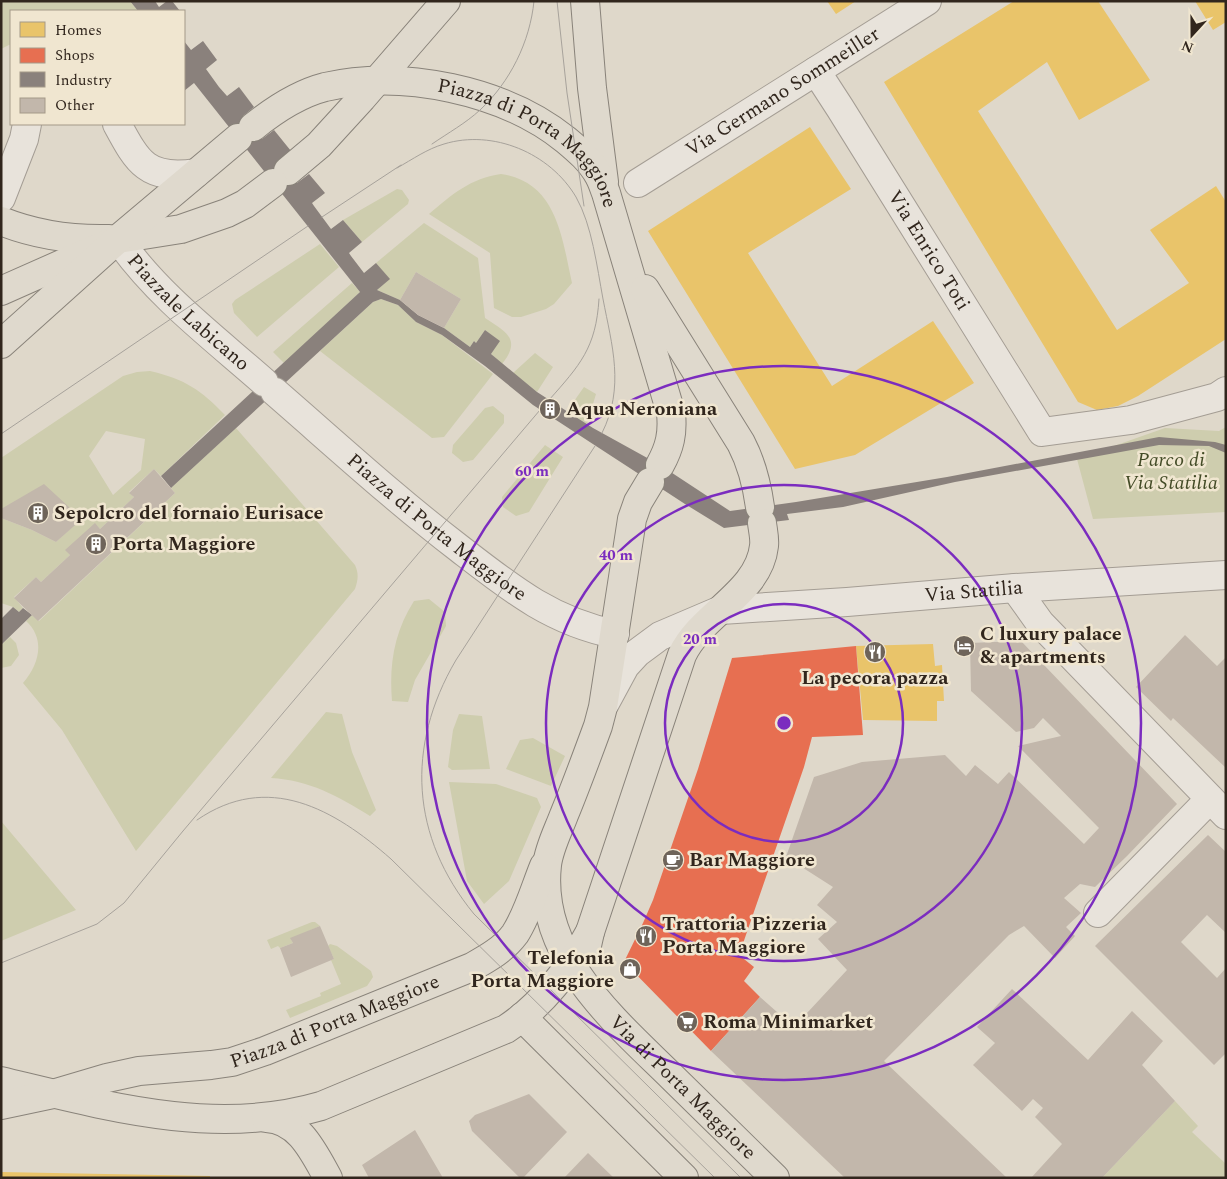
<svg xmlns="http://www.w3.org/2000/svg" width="1227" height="1179" viewBox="0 0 1227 1179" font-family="Spectral,serif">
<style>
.green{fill:#cecdae;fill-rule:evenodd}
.homes{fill:#e9c46a}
.shops{fill:#e76f51}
.industry{fill:#8a817c}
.building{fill:#c2b7ab}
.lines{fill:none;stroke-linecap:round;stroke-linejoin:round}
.minor-casing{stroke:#a49d94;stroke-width:30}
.major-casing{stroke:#89837a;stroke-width:30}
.minor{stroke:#e8e3db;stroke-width:28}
.major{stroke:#dfd9cd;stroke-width:28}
.tram{stroke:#a7a29b;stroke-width:1}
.ring{fill:none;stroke:#7b2cbf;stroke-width:2.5}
.labels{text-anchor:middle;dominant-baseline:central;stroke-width:5;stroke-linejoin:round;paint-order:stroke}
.street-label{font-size:20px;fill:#31261d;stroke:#f0e6d0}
.poi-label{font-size:20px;font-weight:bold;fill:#31261d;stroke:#f0e6d0;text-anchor:start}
.park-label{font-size:20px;font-style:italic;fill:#434b26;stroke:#f0e6d0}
.centre{fill:#7b2cbf;stroke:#f0e6d0;stroke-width:2.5}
.ring-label{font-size:15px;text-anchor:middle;font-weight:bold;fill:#7b2cbf;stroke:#f0e6d0;stroke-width:5;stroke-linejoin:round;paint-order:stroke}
</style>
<rect width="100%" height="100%" fill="#dfd8ca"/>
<path class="green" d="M1 1H130L138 11H11V44L1 49Z
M501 174C557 182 562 238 572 283L554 304 546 309 521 317H512L494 308 490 253 429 214C453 194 469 179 501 174Z
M397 189 402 190 409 200 408 204 362 242 343 220Z
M424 223 478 258 485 318C506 332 522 339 502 364L491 354 499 341 485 330 476 343 474 341 470 347 444 328 461 299 416 272 400 300 377 290 389 279 376 263Z
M320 244 339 267 257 337 234 313 232 304 235 300Z
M352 283 360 292 284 363 273 352Z
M381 299 398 305 416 322 442 335 493 374 444 437 432 438 320 351 373 302Z
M535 353 553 367 537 392 513 373Z
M150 371C185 379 201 390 225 415L161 476 154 469 129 492 134 497 100 529 95 524 66 550 70 555 41 582 36 577 14 597 23 608 19 612 13 607 1 603V518L32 530 56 542 81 519 1 509V458L123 376 137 372ZM106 431 145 439 141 470 113 495 89 456Z
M584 387 596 394 587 424 567 411Z
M493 406 504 415V423L473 460 463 462 452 453 453 445 485 408Z
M1226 427V512L1093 519 1077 459 1165 428 1219 431Z
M236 428 355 565C359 574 358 580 355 589L136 851 62 730 23 683C39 665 46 639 26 621L32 615 39 621 175 493 171 488Z
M545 445 563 457 529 512 516 516 503 507 502 497Z
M429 599 445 612 446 626 415 680 408 702 392 701C389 665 394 632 414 601Z
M10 637 16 643 19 655 11 666 1 668V645Z
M326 712 342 714 352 752 376 810 370 816C338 796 309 780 271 778Z
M459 714 482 716 490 769 452 770 448 767 453 730Z
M533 738 565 756 551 786 506 769 520 740Z
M449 782 496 784 537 798 541 807 509 881 484 904 467 881Z
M1 821 76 910 1 941Z
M312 922H315L320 926 291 939 293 943 280 948 278 946 271 949 267 940Z
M330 944 337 946 371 971 373 977 367 986 290 1018 286 1010 321 996 320 993 341 984 331 960 334 959 328 946Z
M1175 1101 1198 1126 1192 1132 1226 1164V1178H1102Z"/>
<path class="homes" d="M827 1H856L836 14Z
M1014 1H1098L1150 80 1079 120 1047 62 978 111 1117 330 1189 283 1150 230 1216 186 1226 202V339L1138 396 1118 406 1097 410 1078 402 884 82Z
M1195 1H1226V22L1213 30Z
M810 127 851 189 748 253 832 386 933 321 974 383 855 455 795 469 648 231Z
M933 644 935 666 942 665 944 701H937V721L863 720 856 646Z
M1 1172 210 1176V1178H1Z"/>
<path class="shops" d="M856 646 863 735 812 737 804 767 739 955 754 967 744 981 760 997 711 1051 624 962 643 923 653 900 698 769 732 658Z"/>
<path class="industry" d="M130 1H155L159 7 167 1H172L180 11H138Z
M184 41 191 50 203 41 217 60 206 69 219 87 227 96 239 87 254 107 243 116 262 139 274 130 291 151 292 176 297 183 309 174 325 193 312 203 314 206 331 229 343 220 362 242 349 253 351 256 364 273 376 263 390 279 377 290 400 300 418 315 444 328 470 347 474 341 476 343 485 330 500 341 491 354 537 392 593 428 660 465 730 511 796 502 947 477 1159 437 1215 442 1226 445V453L1209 446 1159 445 955 482 843 507 787 514 789 520 724 528 685 504 533 405 485 366 442 335 416 322 398 305 381 299 373 302 171 488 161 476 360 292 194 83 184 91Z
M13 607 19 612 23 608 32 615 1 645V619Z"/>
<path class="building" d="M416 272 461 299 444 328 418 315 400 300Z
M154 469 175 493 38 621 14 598 36 577 41 582 70 555 65 550 95 523 100 529 134 497 129 493Z
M44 484 82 519 56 542 32 530 1 518V509Z
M1185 635 1217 666 1226 657V768L1173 718 1171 721 1136 687Z
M1021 641 1177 804 1127 856 1095 887 1080 884 1064 898 1081 913 1066 927 1075 936 1055 958 1024 926 1009 935 884 1061 1007 1178H845L711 1051 760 997 794 1027 847 970 818 939 837 922 817 905 833 887 786 857 814 777 862 762 945 755 966 776 975 765 998 784 1009 772 1084 844 1099 828 1018 746 1061 736 1043 718 1034 728 1016 732 971 691 970 643Z
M1208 835 1226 852V933L1207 915 1181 942 1217 978 1226 968V1053L1214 1065 1095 946Z
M320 926 334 959 291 977 280 948 293 943 290 938Z
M1012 989 1088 1060 1132 1011 1163 1041 1142 1065 1175 1101 1102 1178H1031L1062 1144 1035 1117 1043 1108 1033 1099 1022 1111 973 1065 995 1043 977 1027Z
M529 1094 567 1132 523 1178H520L472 1131 469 1121 475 1115Z
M415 1130 443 1178H369L362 1165Z
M588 1153 614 1178H564Z"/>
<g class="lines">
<g class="minor-casing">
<g id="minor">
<path id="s1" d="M816 71 840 108 1042 432 1131 420 1217 397 1226 391"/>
<path d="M117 124C138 163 147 180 196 173"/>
<path id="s2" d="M638 183 927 1"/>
<path d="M1 198 24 139 27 124"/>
<path id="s3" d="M118 239C157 295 213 337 264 382"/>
<path id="s4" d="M275 392C336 445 396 500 460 549 509 587 552 622 615 634"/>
<path d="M1015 588 1040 623 1226 815"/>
<path id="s5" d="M605 703 625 666 637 653 660 636 721 610 847 602 1015 588 1226 575"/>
<path d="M1098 913 1210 799"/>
</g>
</g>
<g class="major-casing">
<g id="major">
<path d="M585 1 592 88 604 182"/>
<path id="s6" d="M253 127C274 110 298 94 325 87 402 69 504 90 566 140 578 150 591 161 599 176 602 181 604 188 606 193L671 413C673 433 670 447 660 465"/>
<path d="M288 171 319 145 362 98 446 1"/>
<path d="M1 221C36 235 72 240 109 239"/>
<path d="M645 289 741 443C752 464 757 485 760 507"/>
<path d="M1 291 118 239 181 229 227 213 245 204 273 183"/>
<path d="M1 344 118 239 238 138"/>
<path id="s7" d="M650 482 638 502 632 519 603 707 598 726C587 756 576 786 564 815 558 831 549 848 547 865 537 956 614 1020 672 1077 706 1110 740 1144 775 1178"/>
<path d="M586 950 590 932 682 655C701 614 759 593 764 546 765 539 763 531 762 523"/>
<path d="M522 1017 684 1178"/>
<path d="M1 1081C106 1106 215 1137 321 1106L506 1029C541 1006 570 969 590 932"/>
<path id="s8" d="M1 1105 53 1094 107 1078 139 1071 211 1065 232 1062 265 1051 472 967C488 958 504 949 515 934 528 914 535 888 544 866"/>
<path d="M266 1118C299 1119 314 1153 328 1178"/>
</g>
</g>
<use href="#minor" class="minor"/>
<use href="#major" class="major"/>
<path class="tram" d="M557 1 567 93 584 206
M432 144C448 133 466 123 480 110 510 82 530 42 534 1
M397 168C413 159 427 149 444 144 493 129 550 153 576 197 592 225 597 267 603 299 612 346 625 387 602 433
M322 217 401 165
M549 400C580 365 596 348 599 299
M1 434 308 226
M595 446 456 660C405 747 411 837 474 914L741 1178
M197 820C268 771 334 809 391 859L715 1178
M1 963 97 924 124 903 183 831 540 410"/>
</g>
<g class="ring">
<circle cx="784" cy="723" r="119"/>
<circle cx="784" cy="723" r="238"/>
<circle cx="784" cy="723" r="357"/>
</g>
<defs>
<g id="building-disc" transform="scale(1.125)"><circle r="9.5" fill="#6e645a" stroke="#f0e6d0"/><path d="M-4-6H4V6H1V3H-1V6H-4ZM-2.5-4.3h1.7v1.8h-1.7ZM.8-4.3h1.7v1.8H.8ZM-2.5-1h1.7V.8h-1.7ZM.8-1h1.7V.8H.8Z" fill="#fff"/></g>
<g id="hotel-disc" transform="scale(1.125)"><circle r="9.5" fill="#6e645a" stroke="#f0e6d0"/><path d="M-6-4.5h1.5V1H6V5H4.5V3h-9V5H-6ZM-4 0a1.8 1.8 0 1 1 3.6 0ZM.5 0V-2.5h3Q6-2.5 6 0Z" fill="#fff"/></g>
<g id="restaurant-disc" transform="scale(1.125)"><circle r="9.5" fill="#6e645a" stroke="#f0e6d0"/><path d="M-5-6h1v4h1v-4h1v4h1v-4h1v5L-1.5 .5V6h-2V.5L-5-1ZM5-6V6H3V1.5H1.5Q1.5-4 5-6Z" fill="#fff"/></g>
<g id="cafe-disc" transform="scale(1.125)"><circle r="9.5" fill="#6e645a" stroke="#f0e6d0"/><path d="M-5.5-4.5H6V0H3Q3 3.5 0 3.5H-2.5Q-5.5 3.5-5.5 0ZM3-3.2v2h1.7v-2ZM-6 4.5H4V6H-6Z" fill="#fff"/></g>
<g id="shop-disc" transform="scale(1.125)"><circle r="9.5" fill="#6e645a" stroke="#f0e6d0"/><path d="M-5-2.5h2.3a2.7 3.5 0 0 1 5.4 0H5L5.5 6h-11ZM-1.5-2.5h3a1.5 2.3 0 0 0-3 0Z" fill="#fff"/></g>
<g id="supermarket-disc" transform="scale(1.125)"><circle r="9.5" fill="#6e645a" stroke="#f0e6d0"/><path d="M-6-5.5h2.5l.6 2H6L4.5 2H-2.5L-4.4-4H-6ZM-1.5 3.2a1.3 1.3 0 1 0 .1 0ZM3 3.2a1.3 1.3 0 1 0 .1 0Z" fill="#fff"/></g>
</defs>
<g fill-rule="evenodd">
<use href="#building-disc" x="550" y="409"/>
<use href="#building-disc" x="38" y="513"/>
<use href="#building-disc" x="96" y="544"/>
<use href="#hotel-disc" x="964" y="646"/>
<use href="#restaurant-disc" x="875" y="652"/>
<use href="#cafe-disc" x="673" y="860"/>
<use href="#restaurant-disc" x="646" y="936"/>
<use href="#shop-disc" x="630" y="969"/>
<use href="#supermarket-disc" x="687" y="1022"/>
</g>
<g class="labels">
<g class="street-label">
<text stroke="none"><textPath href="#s2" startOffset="171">Via Germano Sommeiller</textPath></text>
<text stroke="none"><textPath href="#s6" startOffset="308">Piazza di Porta Maggiore</textPath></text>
<text stroke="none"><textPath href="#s1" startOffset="212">Via Enrico Toti</textPath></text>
<text stroke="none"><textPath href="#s3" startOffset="102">Piazzale Labicano</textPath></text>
<text stroke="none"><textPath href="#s4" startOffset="211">Piazza di Porta Maggiore</textPath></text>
<text stroke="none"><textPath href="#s5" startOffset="408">Via Statilia</textPath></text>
<text stroke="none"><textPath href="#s8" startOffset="346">Piazza di Porta Maggiore</textPath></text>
<text stroke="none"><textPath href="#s7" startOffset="670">Via di Porta Maggiore</textPath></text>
</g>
<g class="poi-label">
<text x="566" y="409">Aqua Neroniana</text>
<text x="54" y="513">Sepolcro del fornaio Eurisace</text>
<text x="112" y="544">Porta Maggiore</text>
<text x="980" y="634">C luxury palace<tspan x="980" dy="23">&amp; apartments</tspan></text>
<text x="875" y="678" text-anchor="middle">La pecora pazza</text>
<text x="689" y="860">Bar Maggiore</text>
<text x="662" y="924">Trattoria Pizzeria<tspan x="662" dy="23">Porta Maggiore</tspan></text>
<text x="614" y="958" text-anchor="end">Telefonia<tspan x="614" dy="23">Porta Maggiore</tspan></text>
<text x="703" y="1022">Roma Minimarket</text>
</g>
<g class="park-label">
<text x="1171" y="460">Parco di<tspan x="1171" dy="23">Via Statilia</tspan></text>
</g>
</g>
<circle cx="784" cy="723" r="8" class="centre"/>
<g class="ring-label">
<text x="532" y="476">60 m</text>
<text x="616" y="560">40 m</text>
<text x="700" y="644">20 m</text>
</g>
<rect width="1227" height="1179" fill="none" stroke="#31261d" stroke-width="5"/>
<rect x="10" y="10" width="175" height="115" fill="#f0e6d0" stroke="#a49988"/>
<rect x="20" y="22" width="25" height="15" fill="#e9c46a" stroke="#a49988"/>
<text x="55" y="35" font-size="15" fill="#31261d">Homes</text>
<rect x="20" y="48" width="25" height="15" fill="#e76f51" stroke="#a49988"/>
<text x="55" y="60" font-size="15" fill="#31261d">Shops</text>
<rect x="20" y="72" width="25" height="15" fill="#8a817c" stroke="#a49988"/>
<text x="55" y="85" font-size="15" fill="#31261d">Industry</text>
<rect x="20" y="98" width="25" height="15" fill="#c2b7ab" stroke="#a49988"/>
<text x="55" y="110" font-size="15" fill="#31261d">Other</text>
<g transform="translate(1192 35) rotate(201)" stroke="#f0e6d0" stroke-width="4" paint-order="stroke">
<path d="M0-4L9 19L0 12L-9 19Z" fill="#31261d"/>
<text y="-8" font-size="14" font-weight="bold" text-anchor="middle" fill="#31261d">N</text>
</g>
</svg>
